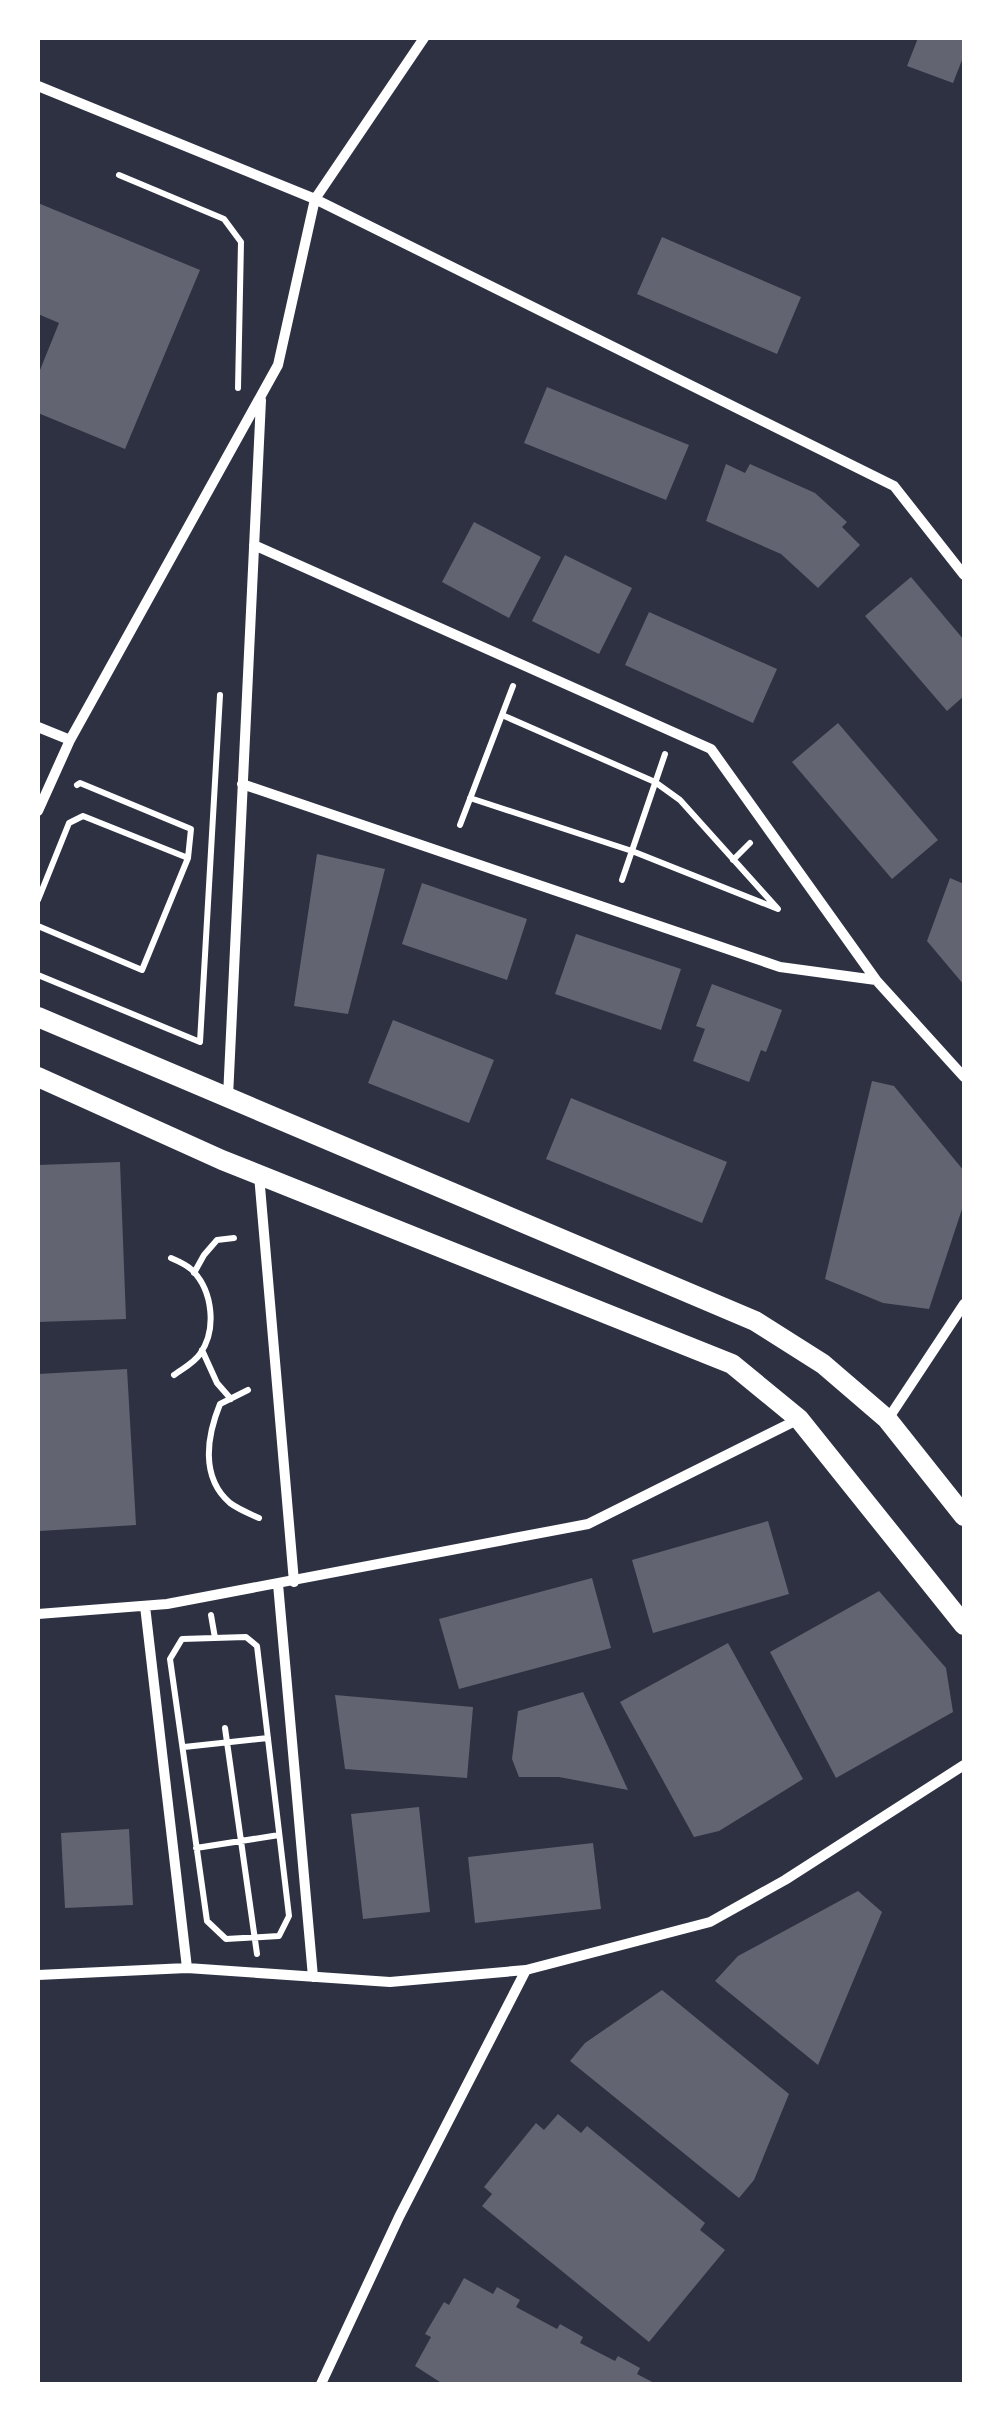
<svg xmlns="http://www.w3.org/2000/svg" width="1002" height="2422" viewBox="0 0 1002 2422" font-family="'Libre Baskerville',serif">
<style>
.building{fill:#626471}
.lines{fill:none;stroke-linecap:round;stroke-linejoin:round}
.path{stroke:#fff;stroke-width:6}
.minor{stroke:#fff;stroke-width:10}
.secondary{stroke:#fff;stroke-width:20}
</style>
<rect width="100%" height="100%" fill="#2d3142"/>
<path class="building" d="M918 38H964V55L953 83 907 66Z
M38 203 200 270 125 449 38 413V375L59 323 38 314Z
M662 237 801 297 777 354 637 294Z
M547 387 689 445 666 500 524 443Z
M726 464 745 473 750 464 815 493 847 522 842 527 860 545 818 588 781 554 706 521Z
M474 522 541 557 509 618 442 582Z
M565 555 632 588 599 654 532 621Z
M911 577 964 640V696L947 711 865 616Z
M649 612 777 669 753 723 625 665Z
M838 723 938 840 892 879 792 762Z
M317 854 385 869 348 1014 294 1006Z
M950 878 964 884V985L927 941Z
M422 883 527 919 507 980 402 944Z
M576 934 681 969 661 1030 555 994Z
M712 984 782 1010 766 1052 761 1050 749 1082 693 1061 705 1029 696 1026Z
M393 1020 494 1060 469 1123 368 1083Z
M872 1081 894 1086 964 1171V1203L929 1309 883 1303 825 1279Z
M571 1098 727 1162 702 1223 546 1159Z
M120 1162 126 1319 38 1322V1165Z
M127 1369 136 1525 40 1531 38 1374Z
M768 1521 789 1594 653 1633 632 1560Z
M592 1578 611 1648 459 1689 439 1619Z
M879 1591 946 1668 953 1712 836 1778 770 1652Z
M728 1643 803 1779 719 1831 694 1837 620 1702Z
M583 1692 628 1790 559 1777H519L512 1759 518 1711Z
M335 1695 473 1707 467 1778 345 1769Z
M419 1807 430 1912 363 1919 351 1814Z
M129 1829 133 1905 65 1908 61 1833Z
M593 1843 601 1909 475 1923 468 1857Z
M858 1891 882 1912 818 2065 715 1981 738 1956Z
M662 1990 789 2094 754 2180 739 2198 570 2061 585 2043Z
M558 2114 581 2133 587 2126 705 2223 700 2230 725 2250 649 2342 482 2206 492 2194 484 2187 536 2123 544 2130Z
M464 2278 493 2294 497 2287 520 2300 516 2307 557 2329 560 2324 583 2337 580 2343 615 2361 618 2356 640 2368 637 2374 656 2384H443L415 2366 431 2337 425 2334 444 2302 449 2305Z"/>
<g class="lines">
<path class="path" d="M119 175 224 219 241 242 238 388
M470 798 632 851 778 909 680 800 655 782 502 715
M460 825 513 686
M733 860 750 843
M622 880 665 754
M38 900 69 823 83 816 188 858
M38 926 142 970 188 858 191 829 80 783 77 785
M38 975 200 1042 220 695
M171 1258C178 1261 187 1265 192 1270 213 1291 217 1330 200 1354 194 1363 182 1369 174 1375
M194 1273 204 1255 217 1240 234 1238
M202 1350 217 1383 231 1399
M248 1390 220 1404C207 1436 200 1477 230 1503 238 1509 250 1514 259 1518
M211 1615 215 1638
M246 1637 257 1646 289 1916 279 1936 226 1939 207 1921 170 1659 182 1639Z
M225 1728 257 1954
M184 1747 268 1738
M196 1848 279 1835"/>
<path class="minor" d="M38 86 315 199 894 486 964 575
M254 545 711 749 876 980 964 1077
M38 727 70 740
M242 784 780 967 876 980
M38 811 70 740 278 365 315 199 424 38
M228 1097 261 400
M259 1175 294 1582
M888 1419 964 1304
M278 1584 313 1977
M145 1606 187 1968
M38 1614 167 1604 588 1524 799 1419
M38 1975 187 1968 390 1982 526 1970
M321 2384 399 2217 526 1970 710 1922 785 1880 964 1765"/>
<path class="secondary" d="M38 1017 755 1321 823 1364 887 1419 964 1516
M38 1077 222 1160 732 1364 799 1419 964 1625"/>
</g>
<rect width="1002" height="2422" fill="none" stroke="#ffffff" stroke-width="80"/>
</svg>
